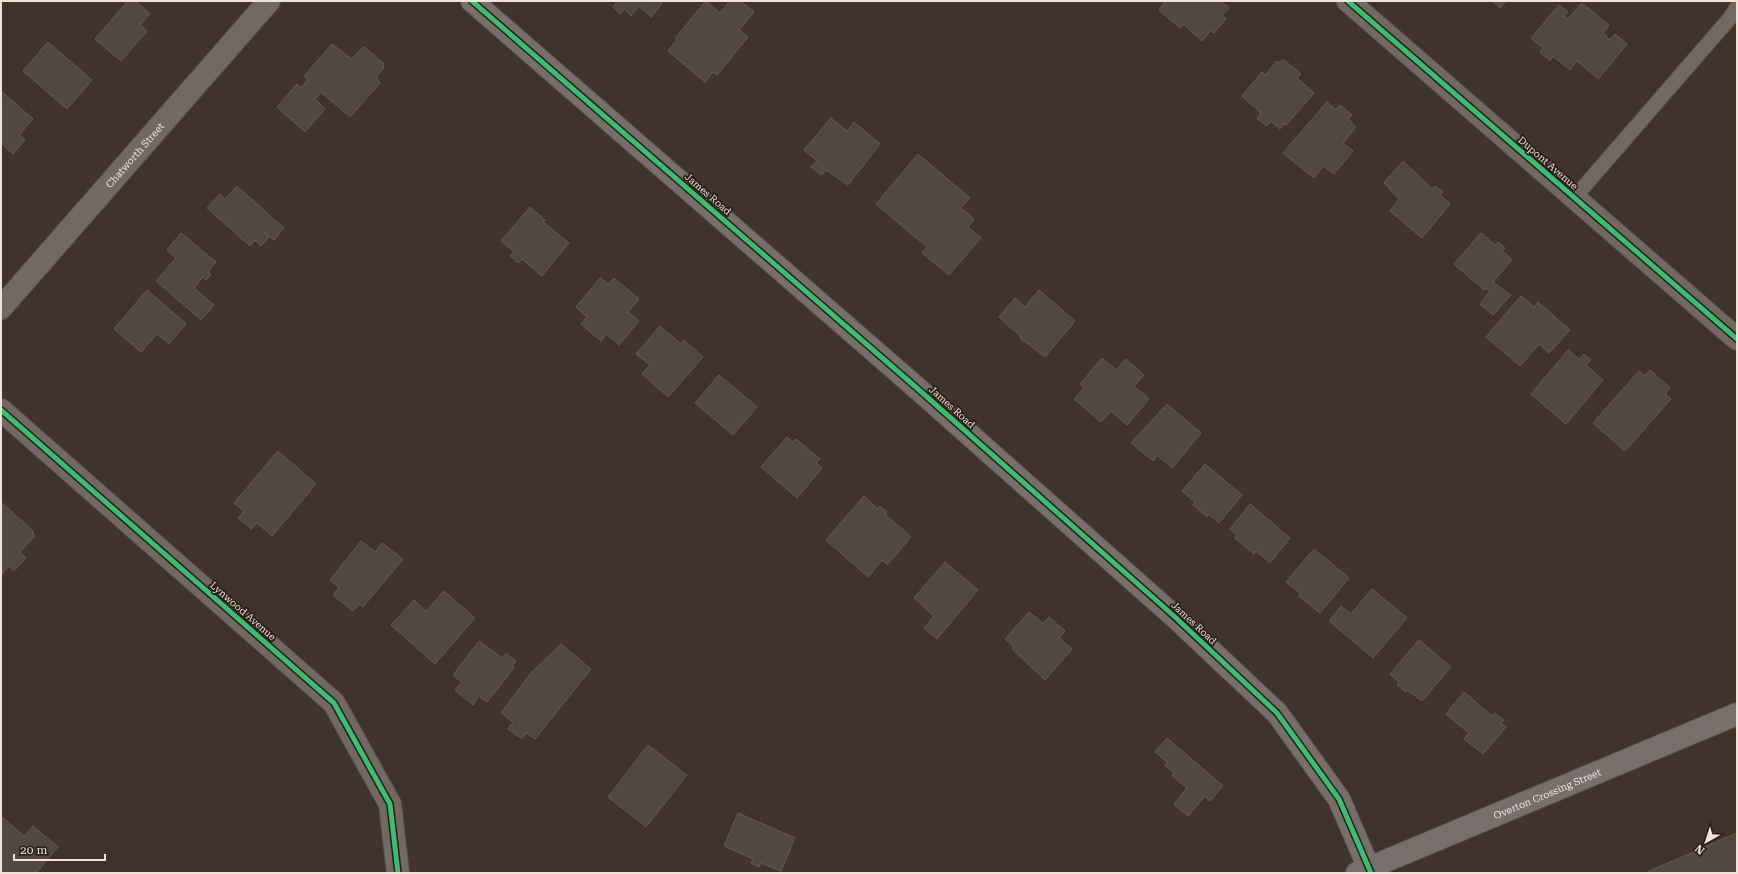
<svg xmlns="http://www.w3.org/2000/svg" width="1738" height="874" viewBox="0 0 1738 874" font-family="'Roboto Serif',serif">
<style>
.building{fill:#534841;stroke:#665a54}
.lines{fill:none;stroke-linecap:round;stroke-linejoin:round}
.service-casing{stroke:#5b5048;stroke-width:16}
.minor-casing{stroke:#5b5048;stroke-width:24}
.secondary-casing{stroke:#5b5048;stroke-width:24}
.service{stroke:#726962;stroke-width:14}
.minor{stroke:#726962;stroke-width:22}
.secondary{stroke:#766f6c;stroke-width:22}
.cycleway-casing{stroke:#271d16;stroke-width:8}
.cycleway{stroke:#3abd76;stroke-width:5}
.labels{text-anchor:middle;dominant-baseline:central;stroke-width:3.5;stroke-linejoin:round;paint-order:stroke}
.street-label{font-size:10px;fill:#f2e3d9;stroke:#271d16}
</style>
<rect width="100%" height="100%" fill="#40332b"/>
<path class="building" d="M128 1H135L150 14 140 25 147 31 121 61 95 39Z
M615 1H664L651 17 639 6 631 16 624 9 620 14 613 7 617 2Z
M706 1 720 13 730 1H740L754 12 739 30 748 37 717 75 713 72 705 82 668 51 677 40 675 38Z
M1166 1H1221L1229 8 1222 15 1226 19 1214 33 1211 30 1202 41 1183 24 1180 28 1159 10Z
M1492 1H1506L1500 8Z
M1582 3 1609 25 1603 33 1610 40 1615 34 1627 44 1598 79 1577 61 1570 70 1553 56 1550 61 1540 52 1543 48 1531 38 1559 5 1568 12 1564 16 1568 19Z
M48 42 92 80 67 109 23 71Z
M332 44 352 59 361 49 364 47 367 49 384 64 383 69 376 77 380 83 350 117 321 92 315 99 325 109 305 132 277 107 297 84 301 88 308 79 304 76Z
M1283 59 1301 74 1297 78 1314 93 1286 125 1284 124 1280 129 1271 121 1266 126 1257 118 1261 113 1242 96 1262 72 1265 75 1277 61 1279 63Z
M1 91 33 119 19 135 25 140 13 154 1 143Z
M1327 102 1336 110 1340 105 1352 115 1348 119 1356 127 1343 143 1353 151 1334 174 1323 166 1314 178 1283 153Z
M831 118 847 131 854 122 880 144 848 185 826 170 822 175 811 167 817 161 804 150Z
M918 154 970 198 961 208 974 219 968 227 981 238 949 275 922 253 927 247 876 204Z
M1403 161 1432 189 1435 186 1443 192 1440 195 1450 204 1422 238 1390 211 1399 199 1384 183Z
M237 186 284 228 274 240 263 231 269 237 261 246 255 240 250 246 207 208 220 194 225 199Z
M530 207 545 220 543 222 569 243 542 276 522 259 518 263 510 256 514 252 501 241Z
M181 233 216 262 208 272 211 274 206 280 203 277 194 288 214 305 201 320 156 281 176 258 167 250Z
M1481 233 1495 245 1498 242 1505 248 1502 251 1512 260 1493 282 1511 295 1493 315 1480 304 1490 291 1486 288 1484 290 1454 264Z
M600 278 608 284 614 278 639 299 628 312 639 321 619 345 606 334 601 341 581 324 587 317 576 307Z
M147 290 186 324 169 344 157 334 141 352 114 329Z
M1039 290 1075 321 1045 357 1020 338 1021 337 999 317 1015 298 1025 307Z
M1521 296 1534 307 1538 302 1570 330 1549 353 1539 344 1520 366 1486 337Z
M660 326 681 344 684 340 703 357 668 397 642 374 650 365 636 354Z
M1568 350 1579 359 1584 354 1591 360 1586 365 1603 380 1566 424 1531 394Z
M1102 358 1116 370 1126 359 1144 375 1134 386 1149 399 1127 425 1111 411 1101 422 1074 399 1084 388 1080 384Z
M1650 370 1670 388 1665 394 1671 399 1625 451 1593 423 1639 371 1645 376Z
M719 375 757 407 733 435 695 403Z
M1167 404 1201 433 1172 468 1157 455 1153 461 1131 443Z
M787 437 793 442 796 439 820 459 816 463 822 468 797 498 761 467Z
M278 451 316 484 272 536 257 523 251 529 238 518 244 511 234 503Z
M1205 464 1242 495 1219 523 1209 514 1207 517 1193 505 1195 502 1182 491Z
M864 496 878 509 880 506 887 512 885 514 911 537 887 565 882 560 868 577 826 540Z
M1 502 34 532 32 533 35 536 20 552 26 558 14 571 9 566 2 574Z
M1250 504 1290 538 1270 563 1256 551 1254 554 1235 538 1237 535 1230 529Z
M361 541 375 552 382 543 403 559 363 607 360 604 353 611 333 595 339 587 330 580Z
M1314 549 1349 578 1320 613 1299 596 1301 594 1286 582Z
M945 562 978 590 937 639 924 628 934 616 914 598Z
M1372 589 1407 618 1373 658 1329 621 1341 606 1351 614Z
M444 591 475 618 435 664 391 625 414 600 426 611Z
M1029 612 1043 623 1049 617 1065 631 1059 638 1072 649 1045 680 1012 649 1014 647 1005 639Z
M1419 640 1451 667 1422 701 1407 690 1406 692 1397 685 1399 682 1390 674Z
M479 641 502 658 506 653 516 661 512 666 514 668 487 702 479 696 473 705 455 690 462 682 453 675Z
M561 644 591 669 535 739 527 733 522 739 508 729 513 722 501 713 531 673Z
M1464 692 1492 716 1495 713 1504 720 1501 723 1506 727 1483 754 1464 739 1469 733 1446 714Z
M1167 738 1223 786 1210 801 1205 796 1188 816 1174 804 1187 788 1172 776 1174 773 1165 765 1167 762 1155 752Z
M648 745 687 775 646 827 608 797Z
M738 813 795 838 781 871 761 863 759 867 751 863 753 859 724 846Z
M1 816 24 836 33 826 58 847 36 873H1Z
M1737 833V873H1645Z"/>
<g class="lines">
<g class="service-casing">
<path id="service" d="M1574 198 1730 18 1737 7"/>
</g>
<g class="minor-casing">
<g id="minor">
<path d="M1348 1 1737 339"/>
<path id="s1" d="M1 308 269 1"/>
<path d="M1 410 334 703 390 804 398 873"/>
</g>
</g>
<g class="secondary-casing">
<g id="secondary">
<path d="M472 1 918 389 1175 617 1277 713 1339 799 1371 873"/>
<path id="s2" d="M1357 873 1737 714"/>
</g>
</g>
<use href="#service" class="service"/>
<use href="#minor" class="minor"/>
<use href="#secondary" class="secondary"/>
<g class="cycleway-casing">
<path id="cycleway" d="M472 1 918 389 1175 617 1277 713 1339 799 1371 873
M1348 1 1737 339
M1 410 334 703 390 804 398 873"/>
</g>
<use href="#cycleway" class="cycleway"/>
</g>
<g class="labels">
<g class="street-label">
<text stroke="none"><textPath href="#s1" startOffset="203">Chatworth Street</textPath></text>
<text transform="translate(1548 163) rotate(41)">Dupont Avenue</text>
<text transform="translate(708 194) rotate(41)">James Road</text>
<text transform="translate(952 407) rotate(42)">James Road</text>
<text transform="translate(243 611) rotate(41)">Lynwood Avenue</text>
<text transform="translate(1194 623) rotate(43)">James Road</text>
<text stroke="none"><textPath href="#s2" startOffset="206">Overton Crossing Street</textPath></text>
</g>
</g>
<rect width="1738" height="874" fill="none" stroke="#f2e3d9" stroke-width="4"/>
<g transform="translate(1706 842) rotate(219)" stroke="#271d16" stroke-width="3" paint-order="stroke">
<path d="M0-3L7 15L0 10L-7 15Z" fill="#f2e3d9"/>
<text y="-6" font-size="11" font-weight="bold" text-anchor="middle" fill="#f2e3d9">N</text>
</g>
<path d="M14 854v6h91v-6" fill="none" stroke="#f2e3d9" stroke-width="2"/>
<text x="20" y="854" font-size="12" fill="#f2e3d9" stroke="#271d16" stroke-width="3" paint-order="stroke">20 m</text>
</svg>
